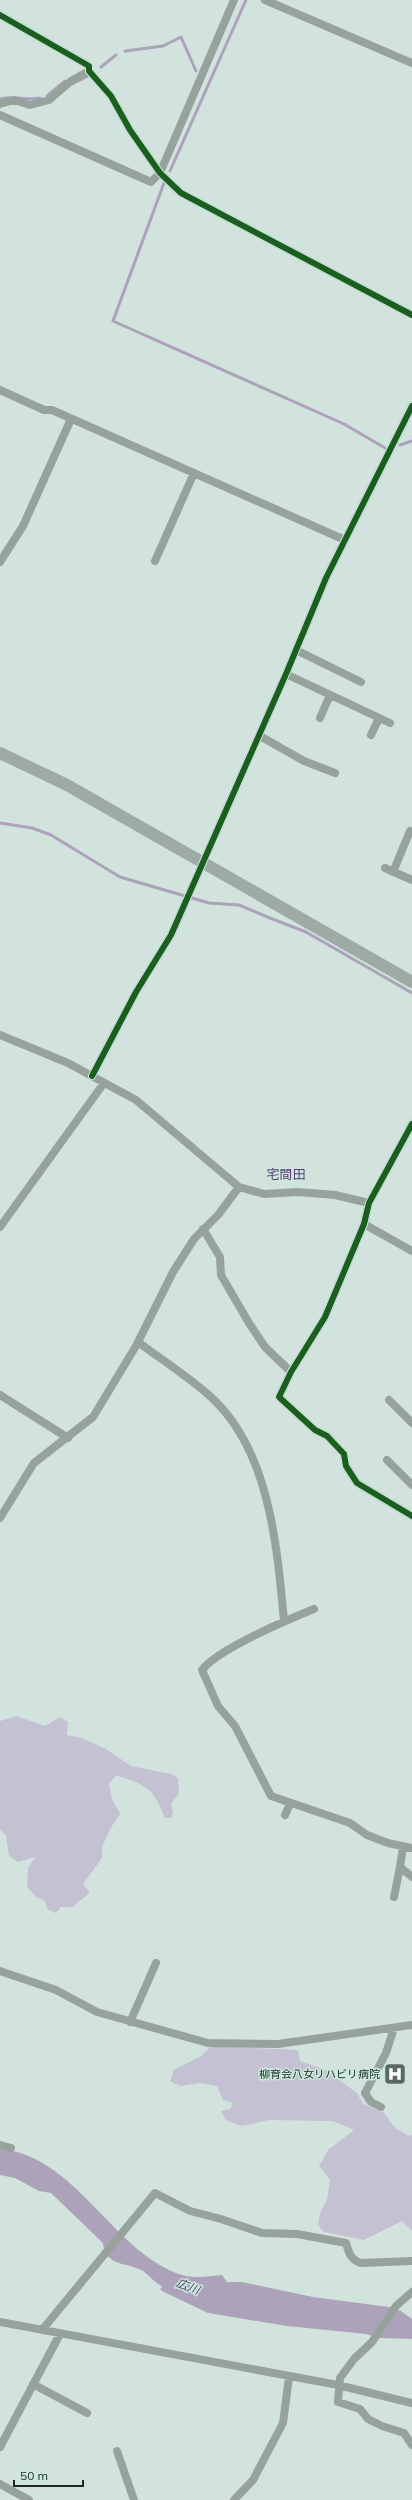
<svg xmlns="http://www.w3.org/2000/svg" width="412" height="2500" viewBox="0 0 412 2500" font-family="Mulish,'Noto Sans JP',sans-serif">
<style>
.forest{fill:#c4c1d2}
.water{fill:#aca3ba}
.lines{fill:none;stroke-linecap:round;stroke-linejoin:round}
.stream{stroke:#aca3ba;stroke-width:3}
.street{stroke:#97a29d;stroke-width:8}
.secondary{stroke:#9eaaa5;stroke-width:12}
.cycleway-casing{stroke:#caeadd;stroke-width:8}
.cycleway{stroke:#1b5e20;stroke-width:6}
.labels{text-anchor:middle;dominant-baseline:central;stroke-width:3;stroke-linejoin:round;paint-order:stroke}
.poi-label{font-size:11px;fill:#1c2824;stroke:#caeadd;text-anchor:end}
.water-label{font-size:12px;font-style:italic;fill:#5b3d6f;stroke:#caeadd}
.quarter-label{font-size:13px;fill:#5c3a73;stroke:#caeadd}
</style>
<rect width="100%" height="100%" fill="#d1e3dc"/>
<path class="forest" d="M16 1716 45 1726 60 1717 68 1722 67 1735 82 1738 106 1749 131 1766 171 1774 178 1778 179 1793 171 1804 173 1813 171 1818H165C152 1786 147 1786 116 1775L109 1784 112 1799 120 1814 110 1829 102 1847V1858L83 1884 90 1893 72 1907H61L56 1913 48 1910 44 1900 36 1897 27 1887 28 1868 35 1857 18 1862 9 1856 6 1835 0 1830V1721Z
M211 2046 298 2050 300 2061 325 2070 357 2093 363 2104 384 2113 395 2128 409 2136 412 2135V2231L402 2221 364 2240 324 2232 318 2225 320 2213 327 2200 330 2180 319 2166 328 2150 354 2130 332 2121 269 2120 242 2126 226 2120 221 2111 230 2109 233 2103 223 2100 217 2086 200 2083 180 2086 170 2081 174 2070 201 2056Z"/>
<path class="water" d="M0 2149C76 2155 113 2253 182 2275 195 2279 209 2276 222 2275L227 2282H242L313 2297 389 2307 401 2311 412 2319V2339L379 2338 366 2334 287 2326 208 2313 162 2291 160 2288 163 2287C155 2283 150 2276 143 2271 128 2262 105 2267 103 2243L51 2193 39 2191 15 2178 0 2175Z"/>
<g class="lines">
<path class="stream" d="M125 51 163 46 181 37 196 71
M101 67 116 55
M72 84 88 76
M47 96 65 81
M0 99C14 95 26 101 40 98
M170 171 246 0
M164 183 113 321 344 424 385 448
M400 445 412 441
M0 823 32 828 51 835 120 877 209 903 239 905 270 918 306 932 412 993"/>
<path class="street" d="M265 0 412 63
M0 15 89 66V71L111 96 130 130 160 173 181 193 412 315
M0 104 14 100 30 105 49 100 71 81 89 71
M0 115 151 182 160 173 234 0
M0 390 44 410H52L345 540
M155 561 194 473
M0 562 23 526 71 419
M296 650 361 682
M286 674 390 723
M320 718 330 695
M371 735 379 718
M260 736 304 761 335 773
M385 868 412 880
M393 872 410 831
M0 1035 68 1063 136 1100 239 1187 264 1194 298 1192 335 1195 369 1203
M92 1076 136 992 171 935 286 674 326 578 412 406
M412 1124 369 1203 364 1224 325 1317 291 1372 279 1397 315 1430 327 1436 344 1454 346 1466 357 1483 412 1516
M364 1224 412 1251
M0 1227 104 1083
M203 1229 220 1257 221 1275 249 1323 265 1347 291 1372
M138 1342C162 1360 189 1377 211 1397 270 1451 277 1547 284 1621
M0 1395 68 1438
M389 1400 412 1423
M387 1460 412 1485
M0 1518 34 1463 93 1417 136 1346 173 1272 194 1239 218 1215 239 1187
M314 1609C289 1619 218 1649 202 1670L218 1706 235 1726 271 1796 350 1823 367 1835 388 1843 412 1848
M285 1815 290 1804
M403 1847 400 1867 412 1877
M394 1897 400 1867
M0 1971 56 1990 97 2012 208 2043 278 2044 412 2025
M130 2022 156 1963
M381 2107 371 2102 365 2093 386 2053 394 2028
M0 2145 11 2148
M412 2292 396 2306 372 2342 354 2359 340 2378 338 2402 360 2409 368 2419 382 2426 404 2433 412 2445
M0 2322 338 2385 412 2403
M42 2330 155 2193 190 2211 221 2219 262 2233 297 2234 346 2243C349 2253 350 2259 361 2263L412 2261
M33 2384 87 2413
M0 2447 60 2334
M117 2451 134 2500
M0 2484 29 2500
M234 2500 253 2480 283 2423 289 2377"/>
<path class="secondary" d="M0 753 67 785 412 982"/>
<g class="cycleway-casing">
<path id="cycleway" d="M0 15 89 66V71L111 96 130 130 160 173 181 193 412 315
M92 1076 136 992 171 935 286 674 326 578 412 406
M412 1124 369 1203 364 1224 325 1317 291 1372 279 1397 315 1430 327 1436 344 1454 346 1466 357 1483 412 1516"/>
</g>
<use href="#cycleway" class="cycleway"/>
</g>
<defs>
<g id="hospital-square" transform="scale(1.15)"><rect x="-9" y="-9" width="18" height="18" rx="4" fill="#5b6964" stroke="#caeadd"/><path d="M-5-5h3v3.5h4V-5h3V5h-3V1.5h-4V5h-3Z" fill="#fff"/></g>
</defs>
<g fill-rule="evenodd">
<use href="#hospital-square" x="395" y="2074"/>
</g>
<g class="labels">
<g class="poi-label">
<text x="380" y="2074">柳育会八女リハビリ病院</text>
</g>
<g class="water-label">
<text transform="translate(188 2286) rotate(21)">広川</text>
</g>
<g class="quarter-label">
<text x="286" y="1174">宅間田</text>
</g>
</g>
<path d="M14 2480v6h69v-6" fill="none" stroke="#1c2824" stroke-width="2"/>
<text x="20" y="2480" font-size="12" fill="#1c2824" stroke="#caeadd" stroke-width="3" paint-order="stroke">50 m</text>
</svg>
